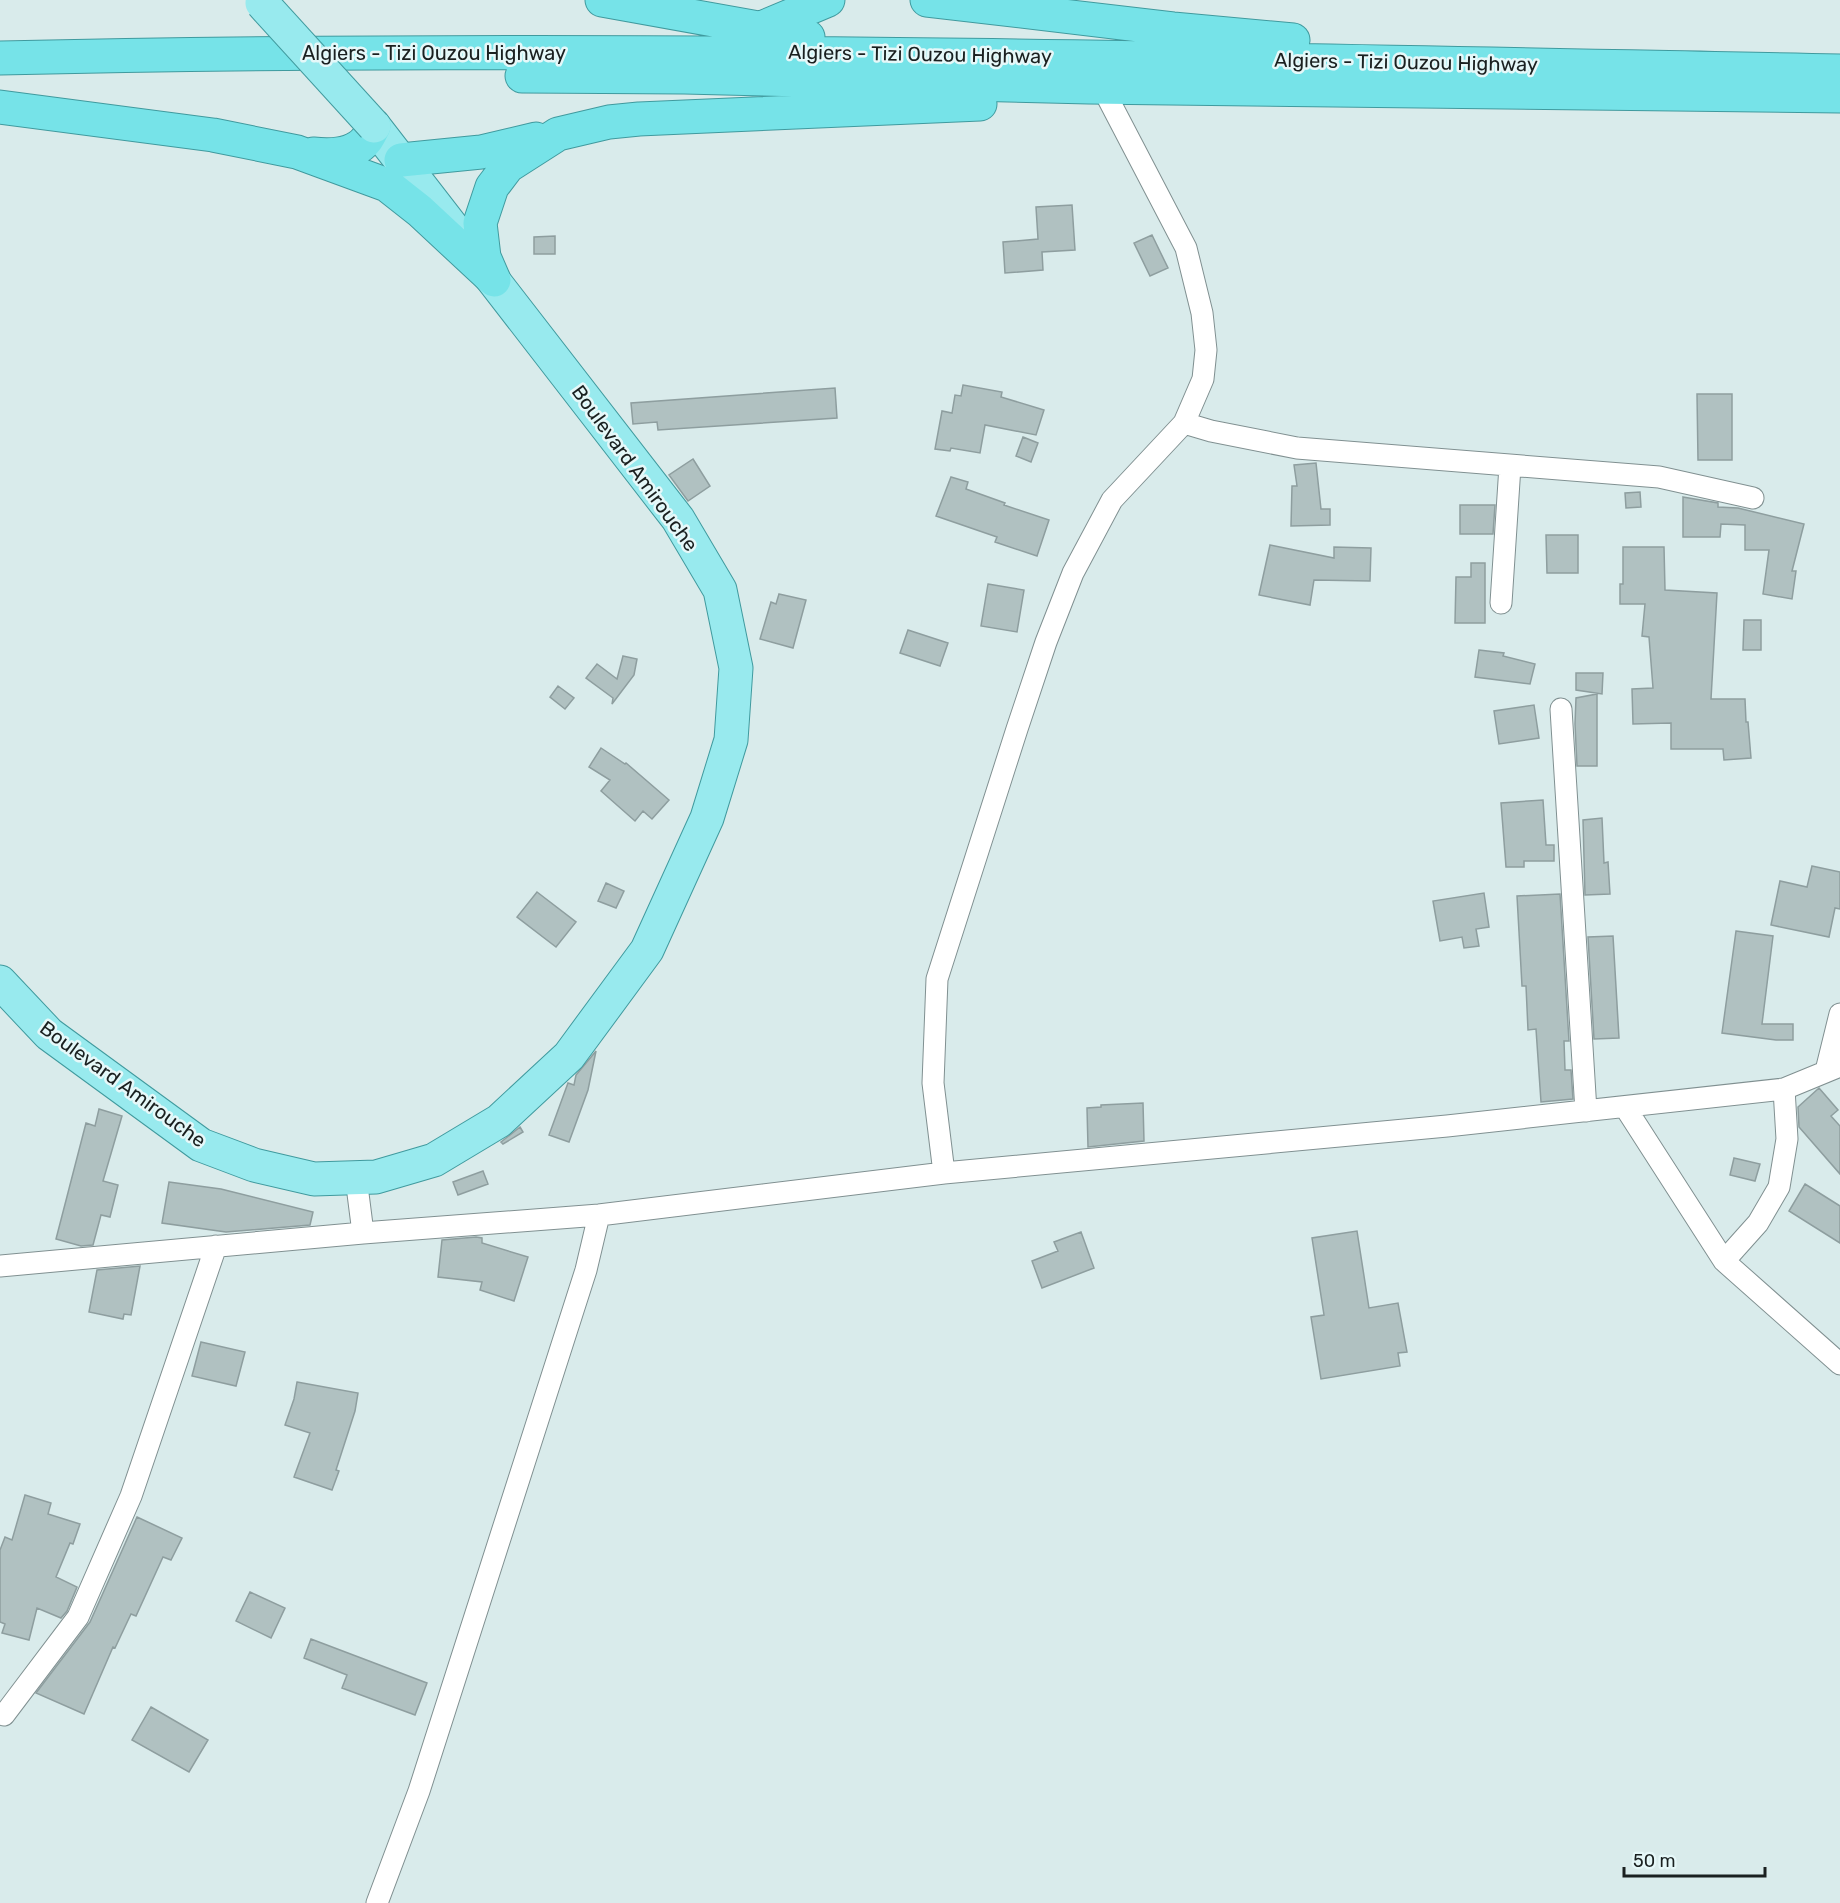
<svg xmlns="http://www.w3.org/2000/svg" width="1840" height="1903" viewBox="0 0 1840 1903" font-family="Rubik,sans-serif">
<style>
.building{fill:#b0c1c1;stroke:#8e9e9f;stroke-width:1.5}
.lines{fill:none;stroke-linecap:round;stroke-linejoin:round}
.minor-casing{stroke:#809091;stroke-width:23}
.primary-casing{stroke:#409a9e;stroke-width:35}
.trunk-casing{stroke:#409a9e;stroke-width:35}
.minor{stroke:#fff;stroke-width:21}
.primary{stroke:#98eaee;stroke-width:33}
.trunk{stroke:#76e3e8;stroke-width:33}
.primary-bridge-casing{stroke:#409a9e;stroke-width:35;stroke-linecap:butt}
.primary-bridge{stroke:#98eaee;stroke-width:33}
.labels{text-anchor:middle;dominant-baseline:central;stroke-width:5;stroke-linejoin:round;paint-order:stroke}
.street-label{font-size:20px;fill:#1a2020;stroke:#e6f8f9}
</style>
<rect width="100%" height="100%" fill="#d9ebeb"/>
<path class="building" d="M1072 205 1075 250 1042 252 1043 270 1005 273 1003 242 1038 239 1036 207Z
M1152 235 1168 268 1150 276 1134 243Z
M555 236V254H534V237Z
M963 385 1002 392 1001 397 1044 410 1036 435 985 425 980 453 951 448 950 451 935 449 942 411 952 413 955 395 961 396Z
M835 388 837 418 658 430 657 422 633 424 631 403Z
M1697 394H1732V460H1698Z
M1023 437 1038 443 1031 462 1016 456Z
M693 459 710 486 688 501 669 475Z
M1316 463 1321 509H1330V525L1291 526 1292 486H1297L1294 465Z
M951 477 968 482 966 489 1005 503 1004 505 1049 520 1037 556 995 542 997 537 936 516Z
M1640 492 1641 507 1626 508 1625 493Z
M1683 497 1718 503V507L1738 508 1804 524 1792 571H1796L1792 599 1763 594 1769 550H1745V525L1721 524 1720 537H1683Z
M1460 505H1495L1493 534H1460Z
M1546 535H1578V573H1547Z
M1270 545 1334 558V547L1371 548 1370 581 1314 580 1310 605 1259 595Z
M1623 547H1664L1665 590 1717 593 1711 699H1745L1746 722H1748L1751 758 1724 760 1723 749H1671V723L1633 724 1632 689 1653 688 1649 637 1642 636 1645 604H1620V584H1623Z
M1471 563H1485V623H1455L1456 577H1471Z
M988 584 1024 590 1017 632 981 626Z
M779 594 806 600 793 648 760 639 771 602 776 604Z
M1744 620H1761V650H1743Z
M908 630 948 643 940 666 900 653Z
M1479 650 1504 653 1503 656 1535 664 1530 684 1475 677Z
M623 656 637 659 634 675 612 704 613 698 586 678 597 664 617 679Z
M1576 673H1603L1602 694 1576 690Z
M558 686 574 698 565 709 550 697Z
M1597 694V766H1577L1575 724 1576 698Z
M1534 705 1539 738 1499 744 1494 711Z
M601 748 625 764 626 763 669 800 652 819 643 811 635 821 601 791 610 780 589 767Z
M1543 800 1546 845H1554V861H1524V867H1506L1501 803Z
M1602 818 1604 863 1608 862 1610 894 1585 895 1583 820Z
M1812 866 1840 872V909L1835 908 1829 937 1771 925 1780 881 1807 887Z
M606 883 624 891 616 908 598 901Z
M537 892 576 922 556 947 517 917Z
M1484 893 1489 927 1476 929 1479 946 1464 948 1462 937 1440 941 1433 901Z
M1560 894 1569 1041H1564L1565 1070H1571L1573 1099 1541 1102 1536 1029 1528 1030 1526 986H1522L1517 896Z
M1736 931 1773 936 1762 1024H1793V1040H1776L1722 1033Z
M1613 936 1619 1038 1594 1039 1588 937Z
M596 1051 588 1090 569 1142 549 1135 568 1083 574 1085 576 1075Z
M1819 1088 1838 1110 1831 1116 1840 1126V1174L1799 1127 1798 1107Z
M1143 1103 1144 1141 1088 1147 1087 1108 1101 1107V1105Z
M99 1109 122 1116 103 1181 118 1185 110 1217 101 1215 93 1245 81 1246 56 1239 86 1123 95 1126Z
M520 1127 523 1132 503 1144 501 1142Z
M1734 1158 1760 1164 1755 1181 1730 1175Z
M483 1171 488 1184 458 1195 453 1182Z
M169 1182 221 1189 313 1212 310 1225 226 1232 162 1223Z
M1805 1184 1840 1206V1243L1789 1211Z
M1357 1231 1369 1308 1398 1303 1407 1352 1398 1353 1400 1366 1321 1379 1311 1317 1324 1315 1312 1238Z
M1081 1232 1094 1268 1042 1288 1032 1261 1058 1251 1054 1242Z
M476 1237 482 1238V1243L528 1257 514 1301 480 1290 482 1282 438 1277 442 1240Z
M140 1266 131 1315 124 1314 123 1319 89 1312 97 1270Z
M201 1342 245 1352 236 1386 192 1376Z
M297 1382 358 1393 355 1411 336 1470 339 1471 332 1490 294 1477 310 1433 285 1425 294 1399Z
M25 1495 51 1503 48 1514 80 1524 73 1544 70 1543 56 1577 77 1587 67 1611 61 1618 37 1608 29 1640 2 1633 5 1624 0 1622V1550L5 1537 12 1540Z
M137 1517 182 1538 171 1560 163 1557 136 1616 131 1614 115 1648 113 1647 84 1714 36 1693 90 1622Z
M250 1592 285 1608 271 1638 236 1621Z
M311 1639 427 1683 415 1715 342 1688 347 1675 304 1658Z
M151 1707 208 1740 189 1772 132 1740Z"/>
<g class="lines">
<g class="minor-casing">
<path id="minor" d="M1184 423 1211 431 1297 448 1659 477 1753 498
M1501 603 1510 466
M1561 709 1586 1111
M1826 1071 1840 1014
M1625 1107 1724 1261 1840 1364
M944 1173 933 1083 937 979 1017 729 1046 642 1073 573 1112 500 1184 423 1203 379 1206 350 1202 313 1186 248 1102 87
M356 1178 363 1233
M1724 1261 1758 1223 1779 1187 1787 1139 1784 1089
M0 1266 363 1233 599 1215 944 1173 1447 1126 1784 1089 1840 1066
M4 1715 78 1617 131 1496 216 1246
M377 1903 419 1791 586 1270 599 1215"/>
</g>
<g class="primary-casing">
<path id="primary" d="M0 982 49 1034 201 1145 254 1165 314 1179 376 1177 434 1160 499 1121 569 1056 647 950 707 818 731 740 736 668 720 590 678 519 374 126"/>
</g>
<g class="trunk-casing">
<path id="trunk" d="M602 0 808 37
M927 0 1173 29 1293 40
M759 29 828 0
M0 58C613 44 1227 59 1840 71
M522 76 684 77 1089 87 1840 96
M0 107 213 135 297 152 387 185 420 211 493 279
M313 154C332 156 355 155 367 139 370 135 372 130 374 126
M401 160 481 152 536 139
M494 280 484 257 480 223 492 187 508 166 558 134 609 122 639 119 980 104"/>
</g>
<use href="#minor" class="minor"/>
<use href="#primary" class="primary"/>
<use href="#trunk" class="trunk"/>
<g class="primary-bridge-casing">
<path id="primary-bridge" d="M262 3 374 126"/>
</g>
<use href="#primary-bridge" class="primary-bridge"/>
</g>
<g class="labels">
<g class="street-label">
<text x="434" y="53">Algiers - Tizi Ouzou Highway</text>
<text transform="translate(920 54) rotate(1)">Algiers - Tizi Ouzou Highway</text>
<text transform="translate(1406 62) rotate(1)">Algiers - Tizi Ouzou Highway</text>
<text transform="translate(635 468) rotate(54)">Boulevard Amirouche</text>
<text transform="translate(123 1084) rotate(36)">Boulevard Amirouche</text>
</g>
</g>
<path d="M1624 1867v9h141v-9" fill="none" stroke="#1a2020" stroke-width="3"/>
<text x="1633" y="1867" font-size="18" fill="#1a2020" stroke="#e6f8f9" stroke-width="4.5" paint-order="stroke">50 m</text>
</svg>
